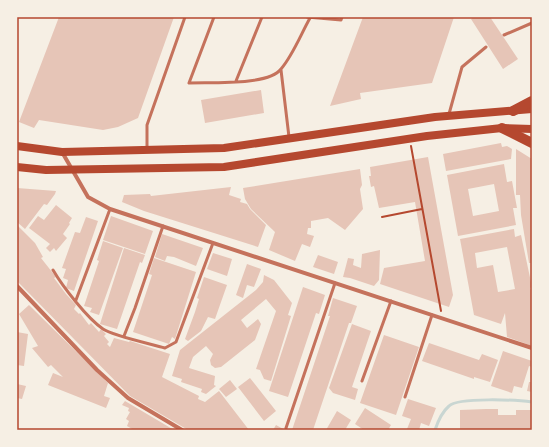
<svg xmlns="http://www.w3.org/2000/svg" width="549" height="447" viewBox="0 0 549 447" font-family="'Titillium Web',sans-serif">
<style>
.lines{fill:none;stroke-linecap:round;stroke-linejoin:round}
.stream{stroke:#c9d6d2;stroke-width:3}
.building{fill:#e6c5b7;fill-rule:evenodd}
.path{stroke:#b5482f;stroke-width:2}
.service{stroke:#c5725c;stroke-width:3}
.minor{stroke:#c5725c;stroke-width:4}
.secondary{stroke:#b5482f;stroke-width:8}
.primary{stroke:#b5482f;stroke-width:10}
.neatline{fill:none;stroke:#b5482f;stroke-width:1.5}
</style>
<rect width="100%" height="100%" fill="#f6efe4"/>
<g class="lines">
<path class="stream" d="M435 430C438 421 442 412 449 406 458 397 518 400 532 402"/>
</g>
<path class="building" d="M59 17H174L138 118 118 127 103 130 39 120 34 128 19 122Z
M363 17H454L432 83 360 93 361 99 330 106Z
M474 17H490L518 59 503 69 471 19Z
M261 90 264 113 205 123 201 100Z
M501 143 502 147 507 146 512 149 511 159 446 171 443 154Z
M516 149 532 159V263H529L521 215 520 195H516Z
M428 157 453 295 449 307 380 284 384 268 425 261 415 202 379 208 374 186 371 187 369 176H371L370 167Z
M504 164 507 182 512 181 517 208H513L516 225 458 236 447 175ZM494 184 499 211 473 216 468 189Z
M360 169 362 185 360 189 363 209 345 230 328 218 311 221V228H308L307 234 314 236 310 247 302 244 295 261 269 250 275 232 251 209 245 199 243 188Z
M231 187 229 195 241 199 240 202 247 204 250 209 266 225 258 247 144 211 122 202 124 195 150 194 151 196Z
M17 188 56 191 55 194 47 205 44 204 25 229 17 222Z
M56 205 72 218 69 223 70 224 63 234 67 238 56 251 54 248 50 252 46 248 50 244 29 228 38 216 44 220Z
M111 216 153 231 145 254 103 240Z
M86 217 98 221 74 291 66 288 68 280 63 278 66 269 62 268 75 232 80 233Z
M17 225 35 243 43 257 41 258 56 277 54 278 66 294 76 305 74 309 79 314 80 313 89 325 91 323 99 332 101 329 106 334 104 336 109 342 107 344 110 347 114 338 129 342 130 341 170 354 162 377 199 396 198 399 205 402 219 391 249 430H188L130 396 17 281Z
M514 229 515 237 521 235 532 287 530 288 532 293V346L507 337 505 313 501 324 474 315 460 239ZM507 247 515 289 498 292 493 265 477 268 475 253Z
M162 234 203 248 196 266 174 257 167 256 165 261 155 257Z
M103 241 123 248 99 315 90 312 92 308 84 306 99 261 97 260Z
M124 248 145 255 142 263 140 262 117 329 100 324Z
M380 250 379 280 374 286 350 278 343 277 348 258 354 259 353 265 361 268 362 254Z
M213 253 232 259 227 276 207 269Z
M318 255 338 262 334 274 313 267Z
M154 258 196 272 175 339 172 337 169 344 133 332 152 275 149 274Z
M247 264 261 269 254 287 247 285 243 298 236 295Z
M264 275 274 280 292 303 288 315 291 316 271 381 264 379 260 370 256 369 276 311 266 299 241 320 247 328 258 319 261 324 255 340 221 367 215 368 211 365 210 360 213 354 206 346 193 357 189 368 215 376 214 385 216 386 206 394 201 392 202 389 181 382 182 379 172 376 180 350 256 290 263 282Z
M204 277 227 285 215 319 208 317 201 331 188 341 185 339 195 312 199 299 197 298Z
M303 287 325 295 319 314 316 313 288 397 269 391Z
M333 298 357 306 351 323H349L313 430H292L330 316H328Z
M29 305 108 383 104 396 110 398 106 408 48 385 53 373 63 377 51 365 48 367 32 348 38 346 19 314Z
M352 324 371 331 352 387 358 389 355 400 333 393 329 388Z
M17 332 28 334 24 366 17 365Z
M384 335 419 347 396 415 360 403Z
M429 343 479 360 482 354 498 360 490 382 474 377V379L422 361Z
M503 351 532 361V367L529 366 522 388 514 386 512 393 491 386Z
M250 378 276 411 264 421 238 387Z
M532 379V392L527 391 529 382H531Z
M230 380 237 389 226 397 219 389Z
M17 384 26 386 22 399 17 398Z
M408 399 436 408 429 426 421 423 419 430 407 429 411 419 402 416Z
M125 401 174 430H134L127 426 129 421 126 419 130 412 128 411 129 408 122 405Z
M365 408 391 425 388 430H364L355 424Z
M486 409H498V415H516V410H532V430H460V410Z
M337 411 351 420 345 430H326Z
M276 425 285 430H273Z"/>
<g class="lines">
<path class="path" d="M411 146 441 311
M382 217 422 209"/>
<path class="service" d="M214 17 189 83C210 82 268 86 281 69 293 55 301 34 310 18
M307 17 341 20 342 17
M504 35 532 23
M281 70 289 137
M236 81 262 17
M449 114 462 67 486 47
M147 149V125L185 17
M53 270C63 287 87 318 103 329 113 336 152 344 165 348L176 342 213 243
M76 300 110 209
M124 336 135 308 163 226
M362 381 391 301
M405 397 432 315
M286 428 335 283"/>
<path class="minor" d="M62 152 88 197 110 209 532 348
M17 286 97 370 128 398 182 430"/>
<path class="secondary" d="M17 146 62 152 224 148 435 117 532 109
M17 167 46 170 224 167 427 136 502 128 532 129"/>
<path class="primary" d="M513 111 532 101
M502 128 532 143"/>
</g>
<rect width="549" height="447" fill="none" stroke="#f6efe4" stroke-width="36"/>
<rect x="18" y="18" width="513" height="411" class="neatline"/>
</svg>
